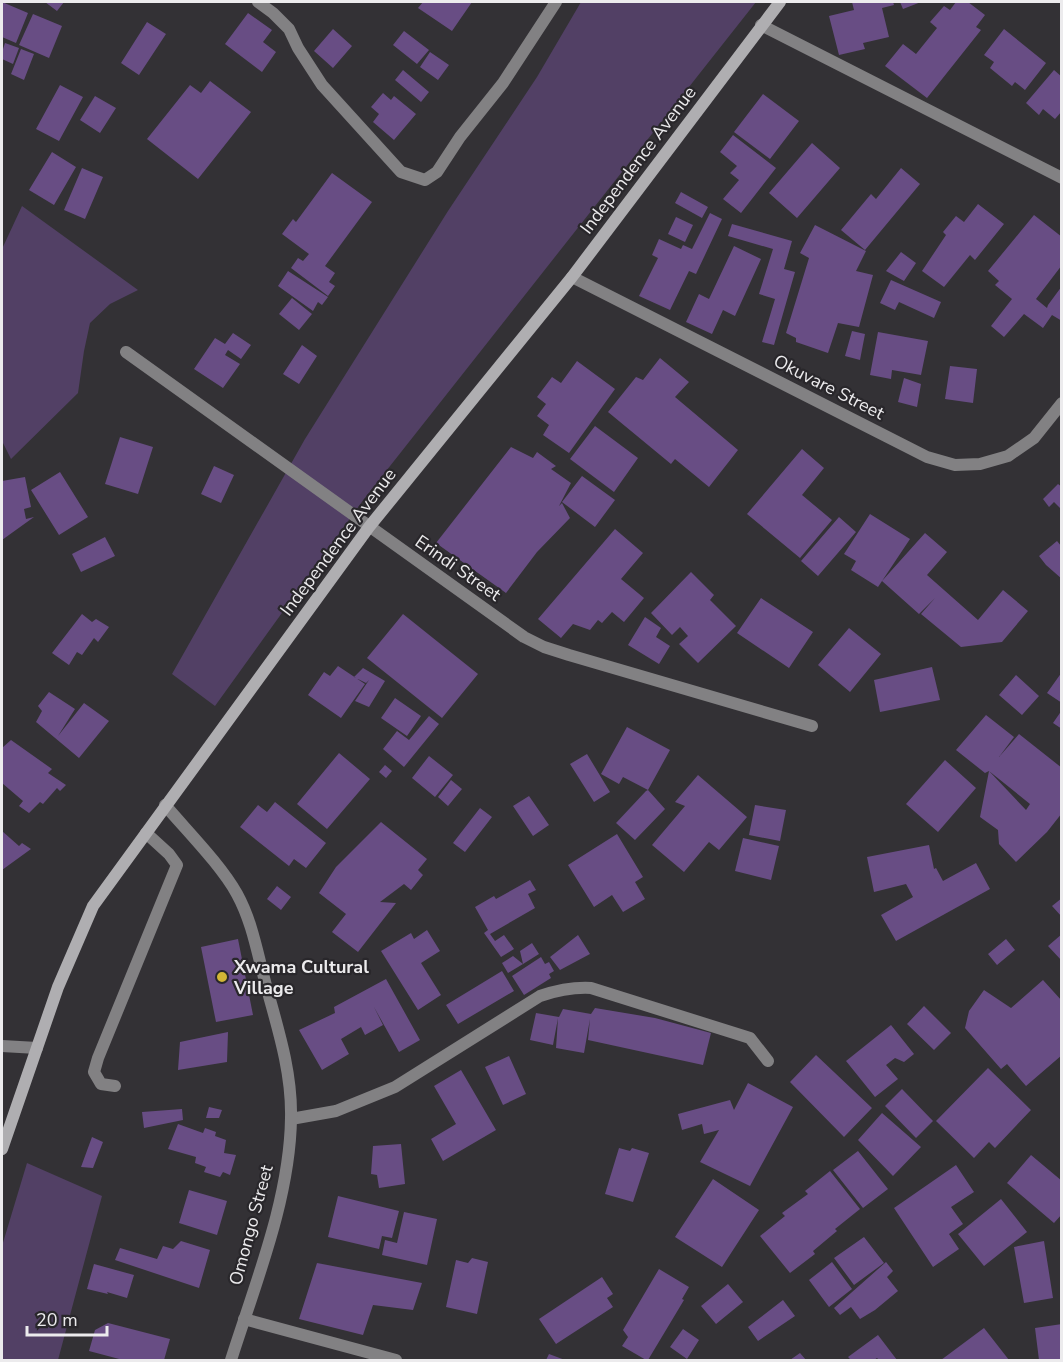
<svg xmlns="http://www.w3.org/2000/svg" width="1063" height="1362" viewBox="0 0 1063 1362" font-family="'Nunito Sans',sans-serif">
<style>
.green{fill:#524065}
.building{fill:#684d84;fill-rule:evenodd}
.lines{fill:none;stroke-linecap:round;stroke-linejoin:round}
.service{stroke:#828183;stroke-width:12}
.minor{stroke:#828183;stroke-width:12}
.secondary{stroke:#afaeb1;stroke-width:12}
.poi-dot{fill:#d3b635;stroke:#29272b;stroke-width:2}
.labels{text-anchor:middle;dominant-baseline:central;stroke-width:4.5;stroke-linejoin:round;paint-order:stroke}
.street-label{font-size:18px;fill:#ecebed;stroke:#29272b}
.poi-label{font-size:18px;font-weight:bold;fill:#ecebed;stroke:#29272b;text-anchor:start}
</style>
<rect width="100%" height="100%" fill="#333135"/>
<path class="green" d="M581 2H756L364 499 215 706 172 674 305 439 448 211 537 77Z
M22 206 138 290 110 304 90 323 84 351 78 393 11 459 2 441V249Z
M27 1163 102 1196 58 1360H2V1246Z"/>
<path class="building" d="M2 2 28 13 16 43 2 37Z
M45 2H64L57 11Z
M423 2H472L452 31 418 8Z
M852 2H893L894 5 882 8 889 37 863 43 865 49 839 55 829 16 854 10Z
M900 2H921L903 9Z
M956 2H968L985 15 976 27 981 30 927 98 885 66 903 44 916 54 937 28 930 22 944 6 950 10Z
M248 13 272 30 263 42 276 52 262 72 225 44Z
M33 14 62 26 49 58 19 45Z
M147 22 166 34 139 75 121 63Z
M333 29 352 46 333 68 314 51Z
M1004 29 1046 63 1025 90 1015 82 1012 86 990 68 994 62 984 55Z
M404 31 429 50 417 64 393 45Z
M5 43 19 48 13 64 2 59V52Z
M21 49 34 54 24 80 11 74Z
M430 52 449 65 438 80 420 67Z
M403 70 429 92 421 102 395 80Z
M1054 70 1062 77V111L1055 119 1043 109 1039 115 1026 103Z
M210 81 251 112 198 179 147 139 190 85 201 93Z
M60 85 83 97 59 141 36 129Z
M383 93 391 100 394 96 416 114 394 140 373 122 379 114 371 107Z
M763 94 799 121 770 159 734 132Z
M95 96 116 108 100 133 80 120Z
M733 135 776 168 741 213 723 199 739 180 730 173 737 166 720 152Z
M812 143 840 168 797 218 769 193Z
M52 152 76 167 54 205 29 190Z
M82 168 103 177 85 219 64 210Z
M901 168 920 184 865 250 841 230 871 194 876 199Z
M332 173 372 202 325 266 335 273 329 282 335 286 328 296 291 268 298 258 303 261 309 254 282 234 293 219 296 222Z
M681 192 708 207 702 218 675 203Z
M978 204 1004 224 975 260 970 255 944 287 922 271 946 235 943 232 956 216 964 222Z
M710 213 722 219 696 274 689 271 670 310 639 296 658 258 652 255 659 239 681 249 683 245 692 249Z
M1034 215 1062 237V265L1036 299 1047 308 1048 305 1062 286V321L1052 315 1043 328 1024 314 1004 337 991 326 1012 299 995 285 999 281 988 271Z
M676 217 693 225 685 242 668 234Z
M732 224 792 241 784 269 795 272 774 345 762 342 775 299 759 294 773 249 728 236Z
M815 225 866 251 856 271 873 275 859 327 838 323 828 353 796 342V338L786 333 809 258 800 253Z
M734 246 761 259 735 316 723 310 712 334 686 322 699 294 709 299Z
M901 252 916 263 904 281 886 271Z
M288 271 328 297 322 305 318 302 313 311 278 286Z
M891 280 941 302 934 318 899 302 895 310 880 303Z
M292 298 312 314 299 330 279 314Z
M852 331 865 334 860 360 845 356Z
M878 332 928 341 921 375 892 370 891 379 870 375Z
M233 333 251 345 241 359 228 350 225 355 240 364 223 388 194 369 215 338 225 344Z
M302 345 317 356 299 384 283 374Z
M660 358 689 382 675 397 738 450 709 487 675 459 671 464 608 412 636 377 643 380Z
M577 361 615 389 569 453 543 435 549 425 537 416 546 404 537 397 552 377 561 383Z
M950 366 977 369 973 403 945 399Z
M904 378 921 384 917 407 898 402Z
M595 426 638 458 614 492 570 459Z
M120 437 153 447 138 494 105 484Z
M511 447 533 458 537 452 556 466 551 469 571 483 559 506 562 503 570 518 537 552 506 593 436 543Z
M802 449 824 468 802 495 832 520 800 558 747 514Z
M214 466 234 475 221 503 201 494Z
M60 472 88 517 59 535 31 490Z
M582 476 615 500 595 527 562 502Z
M25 477 31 507 24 509 26 519 34 517 2 540V481Z
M1058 484 1062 487V510L1054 502 1049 507 1043 499Z
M870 514 910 539 882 581 925 533 947 552 927 575 978 620 1003 590 1028 611 1002 642 961 647 921 614 935 598 919 614 882 581 878 587 851 570 856 561 844 554Z
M839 517 856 532 818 576 801 561Z
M615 529 643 553 621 579 644 598 624 622 612 612 602 623 598 620 590 630 573 624 561 638 538 619Z
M105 537 115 556 81 572 72 554Z
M1057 541 1062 547V579L1046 565 1039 556Z
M691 572 714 595 710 600 736 626 698 663 679 644 688 636 680 627 672 635 651 613Z
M761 598 813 632 789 668 737 633Z
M82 614 92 622 96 619 109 627 98 642 94 638 82 655 77 652 69 665 52 653Z
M403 614 478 674 442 718 367 658Z
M645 617 661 628 656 637 670 646 659 664 628 645Z
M849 628 881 654 850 692 818 665Z
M338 666 365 684 341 718 308 695 324 672 330 676Z
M932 667 940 700 880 712 874 680Z
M363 668 385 681 369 707 355 701 369 680 366 683 354 677Z
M1062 672V703L1047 693Z
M1016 675 1039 696 1022 715 999 695Z
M49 692 75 709 58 736 84 703 109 721 79 758 36 722 42 711 38 706Z
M395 698 421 716 407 736 381 718Z
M1062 710V729L1053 723Z
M986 715 1014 737 999 757 1019 734 1062 768V813L1047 832 1016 862 999 844 998 830 980 817 989 771 985 773 956 750ZM989 771 1030 804 1026 810Z
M429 716 439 724 404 767 383 749 397 731 409 740Z
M627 727 670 750 648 790 623 777 619 784 601 774Z
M11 740 52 769 48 773 66 785 60 791 57 788 43 804 40 802 29 813 19 806 23 801 2 783V748Z
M339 753 370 779 327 829 297 804Z
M587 754 610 792 594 802 570 764Z
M429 756 453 775 435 797 412 778Z
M945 760 976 788 938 832 906 804Z
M385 765 392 771 386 778 379 772Z
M698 775 747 817 719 850 709 842 684 872 652 845 685 806 675 802Z
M451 780 462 789 448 806 438 797Z
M648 790 665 809 635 840 616 823 646 791Z
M529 796 549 825 533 836 513 806Z
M275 802 326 843 306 868 294 859 289 866 240 827 258 805 267 812Z
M755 805 786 810 780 841 749 835Z
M480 808 492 817 465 852 453 843Z
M381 822 427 859 418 870 423 875 411 890 404 884 380 902 396 903 358 952 332 932 346 914 319 893 336 867Z
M2 831 19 846 22 843 31 849 2 870Z
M617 834 643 877 635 882 645 899 623 912 612 895 594 907 568 865Z
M743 838 779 846 771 880 735 871Z
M929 845 934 869 936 868 943 881 976 863 990 889 896 941 881 915 913 897 906 884 874 892 867 857Z
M530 880 536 890 528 894 535 908 490 934 495 941 504 935 514 949 501 957 484 933 488 930 475 907 494 896 496 899Z
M277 886 291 897 281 910 267 899Z
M1062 898V917L1052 906Z
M427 930 440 951 421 963 441 995 418 1010 381 951 411 933 414 939Z
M1062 934V961L1048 946Z
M578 935 590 954 560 970 550 957Z
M238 939 253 1015 216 1022 201 947Z
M1006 939 1015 950 997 965 988 954Z
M532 943 539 954 523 964 520 951Z
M513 956 523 964 508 973 502 963Z
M541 957 545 964 549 962 554 971 549 974 551 978 524 995 512 976Z
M502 971 514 991 458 1024 446 1005Z
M386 979 420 1040 399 1052 374 1007 383 1025 365 1035 361 1027 341 1039 349 1054 322 1070 299 1030 335 1013 334 1007Z
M1043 980 1062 1001V1055L1026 1086 1007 1064 1001 1069 965 1028 969 1011 984 990 1011 1008Z
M924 1006 951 1033 934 1050 907 1024Z
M595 1008 655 1018 711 1033 703 1065 588 1040 590 1019 584 1053 556 1048 558 1018 553 1045 530 1040 536 1013 559 1017 563 1009 591 1014Z
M891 1025 914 1054 904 1062 895 1058 886 1065 898 1079 875 1097 846 1061Z
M228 1032 227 1062 178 1070 180 1042Z
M816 1055 872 1108 844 1137 790 1082Z
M509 1056 526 1094 503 1105 485 1067Z
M988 1068 1031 1110 995 1148 989 1142 974 1158 936 1121Z
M461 1070 496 1130 443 1161 431 1139 456 1124 434 1086Z
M748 1083 793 1107 750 1186 700 1162 719 1130 704 1134 702 1124 682 1130 678 1114 730 1100 734 1110Z
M902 1089 933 1121 916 1138 885 1106Z
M209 1107 222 1110 219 1118H206Z
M182 1109 183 1120 144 1128 142 1112Z
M882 1113 921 1147 893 1176 858 1140Z
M178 1124 203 1133 205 1128 216 1132 215 1136 226 1140 224 1153 236 1155 230 1175 223 1172 220 1177 204 1172 206 1167 195 1163 196 1157 168 1149Z
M92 1137 103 1142 93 1168 81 1167Z
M401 1144 405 1184 379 1188 377 1175 371 1174 373 1146Z
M619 1148 630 1151 632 1148 649 1153 633 1202 605 1194Z
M858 1151 888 1189 863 1208 833 1170Z
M1031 1155 1062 1181V1214L1054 1223 1007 1183Z
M956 1165 974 1192 951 1207 963 1224 949 1234 959 1249 933 1267 894 1208Z
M830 1171 860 1209 835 1229 837 1231 813 1251 815 1254 790 1273 760 1236 785 1216 782 1213 808 1194 805 1191Z
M713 1179 759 1210 722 1267 675 1237Z
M189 1190 227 1201 217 1235 179 1223Z
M338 1196 399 1211 392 1238 382 1236 379 1249 328 1237Z
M1001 1199 1027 1232 984 1266 958 1234Z
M404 1212 437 1219 427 1265 382 1255 385 1240 397 1243Z
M864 1237 884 1263 854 1285 834 1258Z
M181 1241 210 1250 199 1288 115 1260 120 1248 157 1259 163 1246 173 1249Z
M1044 1241 1053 1298 1024 1303 1014 1247Z
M472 1258 488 1262 477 1314 446 1307 456 1260 468 1263Z
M832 1262 852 1289 829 1307 809 1280Z
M886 1262 893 1271 887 1277 898 1291 875 1310 860 1319 851 1307 840 1315 834 1308Z
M317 1263 422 1283 413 1310 373 1305 363 1335 299 1319Z
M94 1264 134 1275 127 1298 107 1292 108 1294 87 1289Z
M659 1269 689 1287 682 1299 684 1300 648 1360H646L622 1346 628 1337 623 1330Z
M602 1277 613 1294 607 1298 613 1307 556 1344 539 1319Z
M728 1284 743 1302 716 1324 701 1306Z
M783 1300 795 1316 758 1341 748 1327Z
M108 1323 170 1339 164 1360H123L89 1351 95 1330Z
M1062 1324V1360H1039L1035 1328Z
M984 1328 1009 1360H941Z
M683 1329 699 1340 687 1359 670 1347Z
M878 1335 897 1360H879L877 1358 874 1360H851L848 1357Z
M800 1353 806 1360H790Z
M549 1354 565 1360H546Z"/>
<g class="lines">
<path class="service" d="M258 2 273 13 289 29 298 48 322 85 401 172 425 180 437 172 460 137 503 83 556 2
M115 1086 101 1084 94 1072 98 1058 177 865 169 854 146 833
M291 1119 336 1111 395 1087 540 996C558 990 573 987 591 988L750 1038 768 1061"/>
<path class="minor" d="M761 25 1062 178
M572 277 927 457 955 465 980 464 1008 456 1034 438 1062 403
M126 352 524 637 544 647 569 655 812 726
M165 805C187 831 221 865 237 894 253 923 258 957 267 989 279 1032 292 1074 291 1118 290 1199 255 1284 231 1360
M2 1046 37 1048
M244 1319 396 1360"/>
<path class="secondary" d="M2 1149 58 987 93 906 369 527 572 277 780 2"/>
</g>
<circle class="poi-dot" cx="222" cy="977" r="6"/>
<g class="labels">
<g class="street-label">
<text transform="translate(638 160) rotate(-53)">Independence Avenue</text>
<text transform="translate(829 387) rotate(27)">Okuvare Street</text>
<text transform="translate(338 542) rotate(-53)">Independence Avenue</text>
<text transform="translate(458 568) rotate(35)">Erindi Street</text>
<text transform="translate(251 1225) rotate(-75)">Omongo Street</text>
</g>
<g class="poi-label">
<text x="234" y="967">Xwama Cultural<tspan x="234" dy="21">Village</tspan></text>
</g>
</g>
<rect width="1063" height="1362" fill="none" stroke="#ecebed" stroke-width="6"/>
<path d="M27 1326v9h80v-9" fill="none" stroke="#ecebed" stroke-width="3"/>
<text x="36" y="1326" font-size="18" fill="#ecebed" stroke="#29272b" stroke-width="4.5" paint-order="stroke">20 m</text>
</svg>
